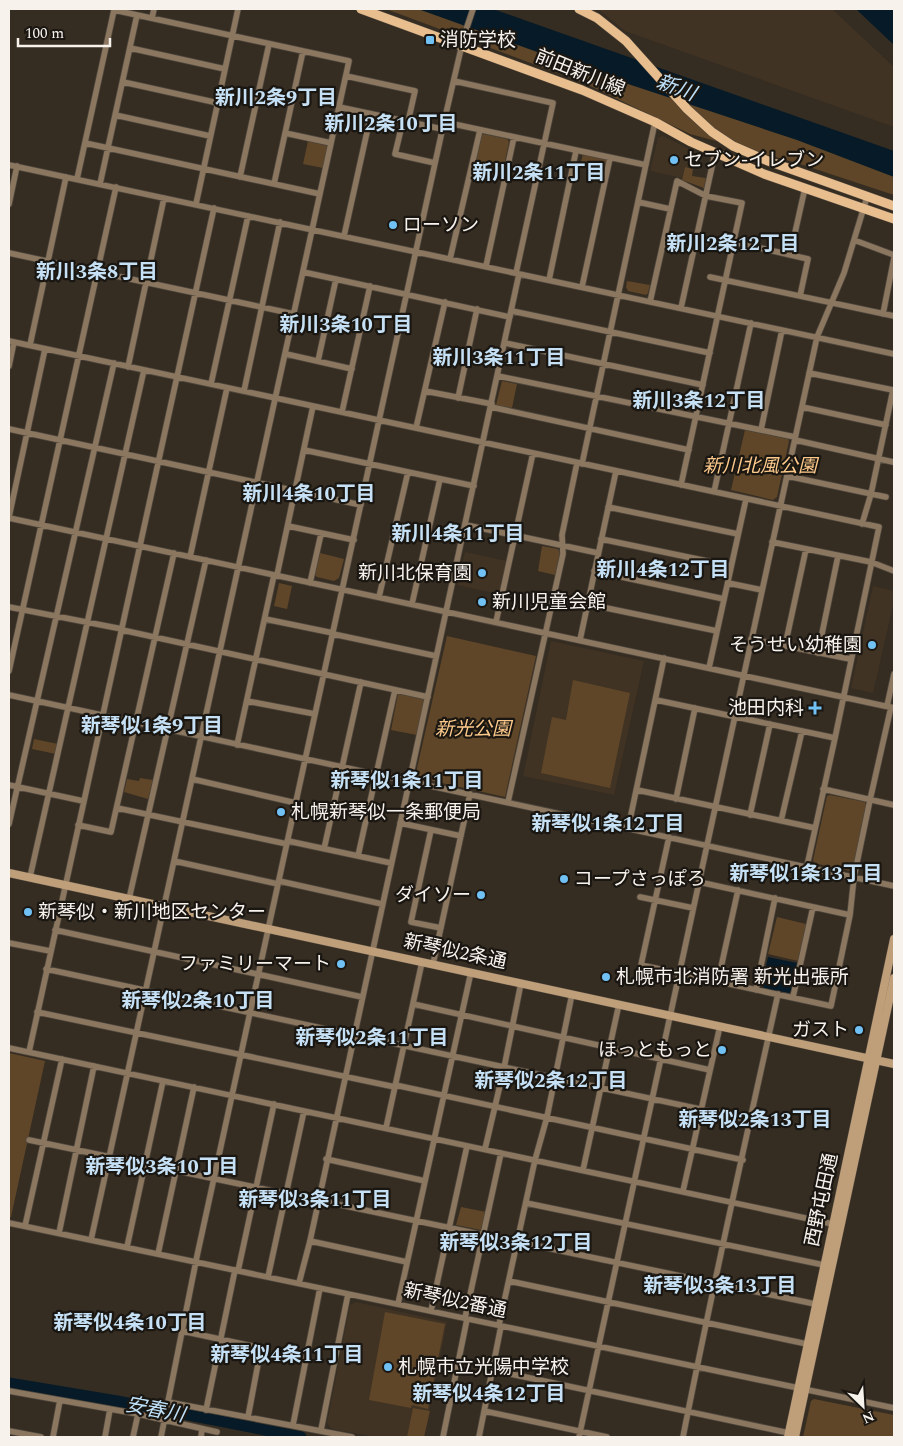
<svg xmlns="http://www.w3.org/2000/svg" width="903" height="1446" viewBox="0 0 903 1446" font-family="Spectral,'Noto Sans JP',serif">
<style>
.built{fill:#403323}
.green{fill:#5f4628}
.water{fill:#061a27}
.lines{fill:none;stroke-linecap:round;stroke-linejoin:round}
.river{stroke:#061a27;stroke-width:11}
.street-casing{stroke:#50483e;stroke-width:7}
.secondary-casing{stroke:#50483e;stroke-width:9}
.primary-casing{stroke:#50483e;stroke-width:10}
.street{stroke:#8b7760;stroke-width:5.5}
.secondary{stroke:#bf9f7a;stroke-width:8}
.primary{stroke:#e8be8e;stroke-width:9}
.poi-dot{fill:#71c1f5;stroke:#1a1611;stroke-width:2}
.labels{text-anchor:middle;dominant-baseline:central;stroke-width:4.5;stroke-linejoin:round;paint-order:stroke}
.poi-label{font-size:19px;fill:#f8f2ec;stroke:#1a1611;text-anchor:start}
.street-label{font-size:19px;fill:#f8f2ec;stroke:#1a1611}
.park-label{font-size:19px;font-style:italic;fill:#feca8c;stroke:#1a1611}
.water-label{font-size:20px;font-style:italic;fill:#bfe2fa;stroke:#1a1611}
.neighbourhood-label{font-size:20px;font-weight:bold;fill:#c6e1f5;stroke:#1a1611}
</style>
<rect width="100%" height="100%" fill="#352c22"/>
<path class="built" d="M598 9H832L894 67V127L625 31Z
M663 136 697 153 694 169 685 167 682 178 650 171 658 138Z
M465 552 507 561 499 594 457 585Z
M873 586 894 591V601L873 693 851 688Z
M551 641 644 661 614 795 523 776Z
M356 1302 447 1322 424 1437H375L332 1429 327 1423 350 1305Z"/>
<path class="green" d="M386 9H449L894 174V195L794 162 690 134 584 83Z
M484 134 507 139 509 142 502 175 474 169 482 135Z
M308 141 328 146 323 168 303 164Z
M583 154 608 159 605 172 580 166Z
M685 167 693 169 692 176 706 178 704 188 682 180Z
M627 281 650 285 648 293 646 295 628 291 626 287Z
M502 381 517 384 512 408 496 405Z
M745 430 788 439 789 441 777 497 773 500 731 490Z
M542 546 558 549 560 554 555 575 538 571Z
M320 553 344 559 339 578 334 581 317 577 315 575Z
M279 583 292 586 287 609 274 606Z
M447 636 536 656 505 797 415 777Z
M573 680 630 693 610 788 541 773 552 717 566 720Z
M398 694 425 699 417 735 391 730Z
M34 739 58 744 56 754 32 749Z
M140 778 153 780 148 799 124 792 127 779 139 781Z
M830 795 865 802 866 805 853 869 850 871 814 863 813 860 827 796Z
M777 917 806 924 798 961 768 954Z
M9 1053 45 1061 11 1217H9Z
M461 1207 486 1212 481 1230 456 1225Z
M385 1312 445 1324 428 1409 412 1405 411 1408 369 1400Z
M814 1399 894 1415V1437H803L811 1401Z
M413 1408 430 1411 424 1437H407Z"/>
<path class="water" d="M418 9H493L894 151V177L797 140 607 77Z
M856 9H894V45L858 11Z
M768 957 797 963 791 991 789 993 764 988 762 985Z"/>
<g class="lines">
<path class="river" d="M9 1383 117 1401 301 1437"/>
<g class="street-casing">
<path id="street" d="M152 18 154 9
M130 48 225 69
M346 76 415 91 408 122
M454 81 553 103 516 273
M123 82 218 103
M339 107 442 129
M115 115 210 136
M403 121 395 154 435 163
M444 122 646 165
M285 133 331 143
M85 143 320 194
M9 165 894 354
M240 177 269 44
M77 179 114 10 349 61 91 1240
M100 184 137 15
M274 184 303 51
M638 202 670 209
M9 204 17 166
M196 204 238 9
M344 236 371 114
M854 240 894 255
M734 242 808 259 800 296
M9 253 294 314
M790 255 805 188
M450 259 480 130
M486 266 514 137
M303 272 510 317
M710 277 894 316
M549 280 576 151
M582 287 610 158
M650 302 677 181 706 196 742 203 681 485
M681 308 715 153
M512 311 710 353
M883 314 894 258
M9 341 879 527 835 738 807 866
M505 343 703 385
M30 345 66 177
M286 354 352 369
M318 361 336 279
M9 366 14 342
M128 367 164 198
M809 373 893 390 871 494 862 524
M498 376 795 437
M211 384 248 216
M244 391 280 222
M425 391 492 404
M458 398 477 309
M491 407 689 450
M802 407 886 425
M342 412 370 286
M416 428 445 302
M9 429 361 505
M761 430 782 330
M795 440 893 462
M304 450 474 486
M582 464 655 122
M787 476 886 497
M714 492 751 323
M608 507 738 534
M9 517 45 349
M9 518 894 708
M466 525 598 553
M288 526 354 540
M601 539 731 566
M772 542 871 562 894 571
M190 557 227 388
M594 571 724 599
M277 575 313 406
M310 583 321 534
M728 583 762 590
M379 597 408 472
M412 604 440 479
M587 604 717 631
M9 607 122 629
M265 619 333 633
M496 622 533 453
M122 630 428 697
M333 634 436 656
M751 639 850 659
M580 640 616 471
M785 646 806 549
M818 653 838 556
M709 668 746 499
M9 671 116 187
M9 695 894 886
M656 700 835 738
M247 701 315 714
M887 706 894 674
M237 745 274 575
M192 779 296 803
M9 785 83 801
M823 789 894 805
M637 790 815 828
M676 799 695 708
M508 802 563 554 562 535 577 463
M117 808 287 844
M750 815 770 724
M781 821 802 731
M400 823 461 836
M9 824 114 363
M78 825 111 832 174 553
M628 829 664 658
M431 830 411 922 441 928
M669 837 641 965 831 1006 850 915 854 877 870 800 891 707
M288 841 391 863
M324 849 361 682
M358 856 395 690
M174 861 278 884
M30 877 144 370
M279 881 382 904
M699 882 850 915
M640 897 693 908
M129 899 206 560
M55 930 362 997
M9 943 50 951
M433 964 470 794
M46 969 751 1120
M718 981 738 890
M756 990 775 898
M793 997 813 907
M413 1004 710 1070
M37 1012 395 1087
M9 1048 833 1224
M29 1052 214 208
M395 1085 743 1160
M386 1128 422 962
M29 1140 820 1305
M485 1149 504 1068 521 983
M326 1159 425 1181
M583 1170 619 1004
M683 1191 720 1026
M526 1203 824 1265
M9 1223 894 1408
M25 1226 62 1059
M59 1233 94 1066
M310 1241 407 1262
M127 1247 163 1081
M158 1254 194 1087
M238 1271 274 1104
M268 1277 304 1111
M509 1281 807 1344
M299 1283 310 1241 519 274
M398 1304 471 972
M431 1311 467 1146
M465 1318 501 1153
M499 1325 535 1160 547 1117 572 994
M182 1331 261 1348 248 1417
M492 1370 789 1433
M9 1391 138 1414 217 1432
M168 1402 352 1437
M206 1410 235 1270
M484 1411 607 1437
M293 1425 320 1288
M321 1430 348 1294
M9 1431 41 1437
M53 1437 60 1400
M105 1437 110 1409
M133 1437 138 1414
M161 1437 197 1256 444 122 464 36 473 9
M201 1437 202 1429
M443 1437 467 1319
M479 1437 501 1326
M579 1437 817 337 844 273 867 197
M683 1437C712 1289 745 1142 778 994"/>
</g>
<g class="secondary-casing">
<path id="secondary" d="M9 873 894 1064
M788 1437 894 939
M795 1437 894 978"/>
</g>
<g class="primary-casing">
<path id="primary" d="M361 9 582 90 655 122 691 142 764 174 894 219
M579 9 597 18 626 41 687 109 712 132 733 146 768 161 894 206"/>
</g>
<use href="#street" class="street"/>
<use href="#secondary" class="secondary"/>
<use href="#primary" class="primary"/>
</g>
<g class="poi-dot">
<rect x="425" y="35" width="10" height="10" rx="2.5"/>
<circle cx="674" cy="160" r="5"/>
<circle cx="393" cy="225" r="5"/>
<circle cx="482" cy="573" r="5"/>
<circle cx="482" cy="602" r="5"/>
<circle cx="872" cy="645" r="5"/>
<path d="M812.5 700.5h5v5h5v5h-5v5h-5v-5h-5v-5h5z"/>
<circle cx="281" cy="812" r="5"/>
<circle cx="564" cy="879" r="5"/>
<circle cx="481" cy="895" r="5"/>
<circle cx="28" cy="912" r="5"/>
<circle cx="341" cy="964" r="5"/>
<circle cx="606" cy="977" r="5"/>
<circle cx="859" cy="1030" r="5"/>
<circle cx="722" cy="1050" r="5"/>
<circle cx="388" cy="1367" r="5"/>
</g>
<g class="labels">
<g class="poi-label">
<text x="440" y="40">消防学校</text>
<text x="684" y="160">セブン-イレブン</text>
<text x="403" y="225">ローソン</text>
<text x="472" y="573" text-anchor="end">新川北保育園</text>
<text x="492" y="602">新川児童会館</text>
<text x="862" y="645" text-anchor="end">そうせい幼稚園</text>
<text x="804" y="708" text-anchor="end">池田内科</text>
<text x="291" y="812">札幌新琴似一条郵便局</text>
<text x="574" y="879">コープさっぽろ</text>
<text x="471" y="895" text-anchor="end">ダイソー</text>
<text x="38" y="912">新琴似・新川地区センター</text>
<text x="331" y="964" text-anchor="end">ファミリーマート</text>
<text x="616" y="977">札幌市北消防署 新光出張所</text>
<text x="849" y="1030" text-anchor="end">ガスト</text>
<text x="712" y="1050" text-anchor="end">ほっともっと</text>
<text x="398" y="1367">札幌市立光陽中学校</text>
</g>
<g class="street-label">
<text transform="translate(580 73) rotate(22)">前田新川線</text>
<text transform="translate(455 952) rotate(12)">新琴似2条通</text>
<text transform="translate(822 1200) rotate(-78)">西野屯田通</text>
<text transform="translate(455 1301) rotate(12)">新琴似2番通</text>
</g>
<g class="park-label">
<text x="760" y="466">新川北風公園</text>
<text x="473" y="729">新光公園</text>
</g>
<g class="water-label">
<text transform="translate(676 88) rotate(20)">新川</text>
<text transform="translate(155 1410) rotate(11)">安春川</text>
</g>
<g class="neighbourhood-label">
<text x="276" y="98">新川2条9丁目</text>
<text x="391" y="124">新川2条10丁目</text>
<text x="539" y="173">新川2条11丁目</text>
<text x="733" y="244">新川2条12丁目</text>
<text x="97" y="272">新川3条8丁目</text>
<text x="346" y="325">新川3条10丁目</text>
<text x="499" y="358">新川3条11丁目</text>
<text x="699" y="401">新川3条12丁目</text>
<text x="309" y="494">新川4条10丁目</text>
<text x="458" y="534">新川4条11丁目</text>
<text x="663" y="570">新川4条12丁目</text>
<text x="152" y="726">新琴似1条9丁目</text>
<text x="407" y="781">新琴似1条11丁目</text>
<text x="608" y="824">新琴似1条12丁目</text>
<text x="806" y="874">新琴似1条13丁目</text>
<text x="198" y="1001">新琴似2条10丁目</text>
<text x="372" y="1038">新琴似2条11丁目</text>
<text x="551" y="1081">新琴似2条12丁目</text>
<text x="755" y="1120">新琴似2条13丁目</text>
<text x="162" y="1167">新琴似3条10丁目</text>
<text x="315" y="1200">新琴似3条11丁目</text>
<text x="516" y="1243">新琴似3条12丁目</text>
<text x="720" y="1286">新琴似3条13丁目</text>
<text x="130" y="1323">新琴似4条10丁目</text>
<text x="287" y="1355">新琴似4条11丁目</text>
<text x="489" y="1394">新琴似4条12丁目</text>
</g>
</g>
<rect width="903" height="1446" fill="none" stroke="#f8f2ec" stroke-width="20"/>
<g transform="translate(863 1406) rotate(155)" stroke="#1a1611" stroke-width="4" paint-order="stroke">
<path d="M0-4L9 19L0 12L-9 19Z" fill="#f8f2ec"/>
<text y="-8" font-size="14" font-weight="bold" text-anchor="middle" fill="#f8f2ec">N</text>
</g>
<path d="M18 38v8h92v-8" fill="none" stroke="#f8f2ec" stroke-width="2.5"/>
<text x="25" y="38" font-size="15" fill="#f8f2ec" stroke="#1a1611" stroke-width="4" paint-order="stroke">100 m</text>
</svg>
